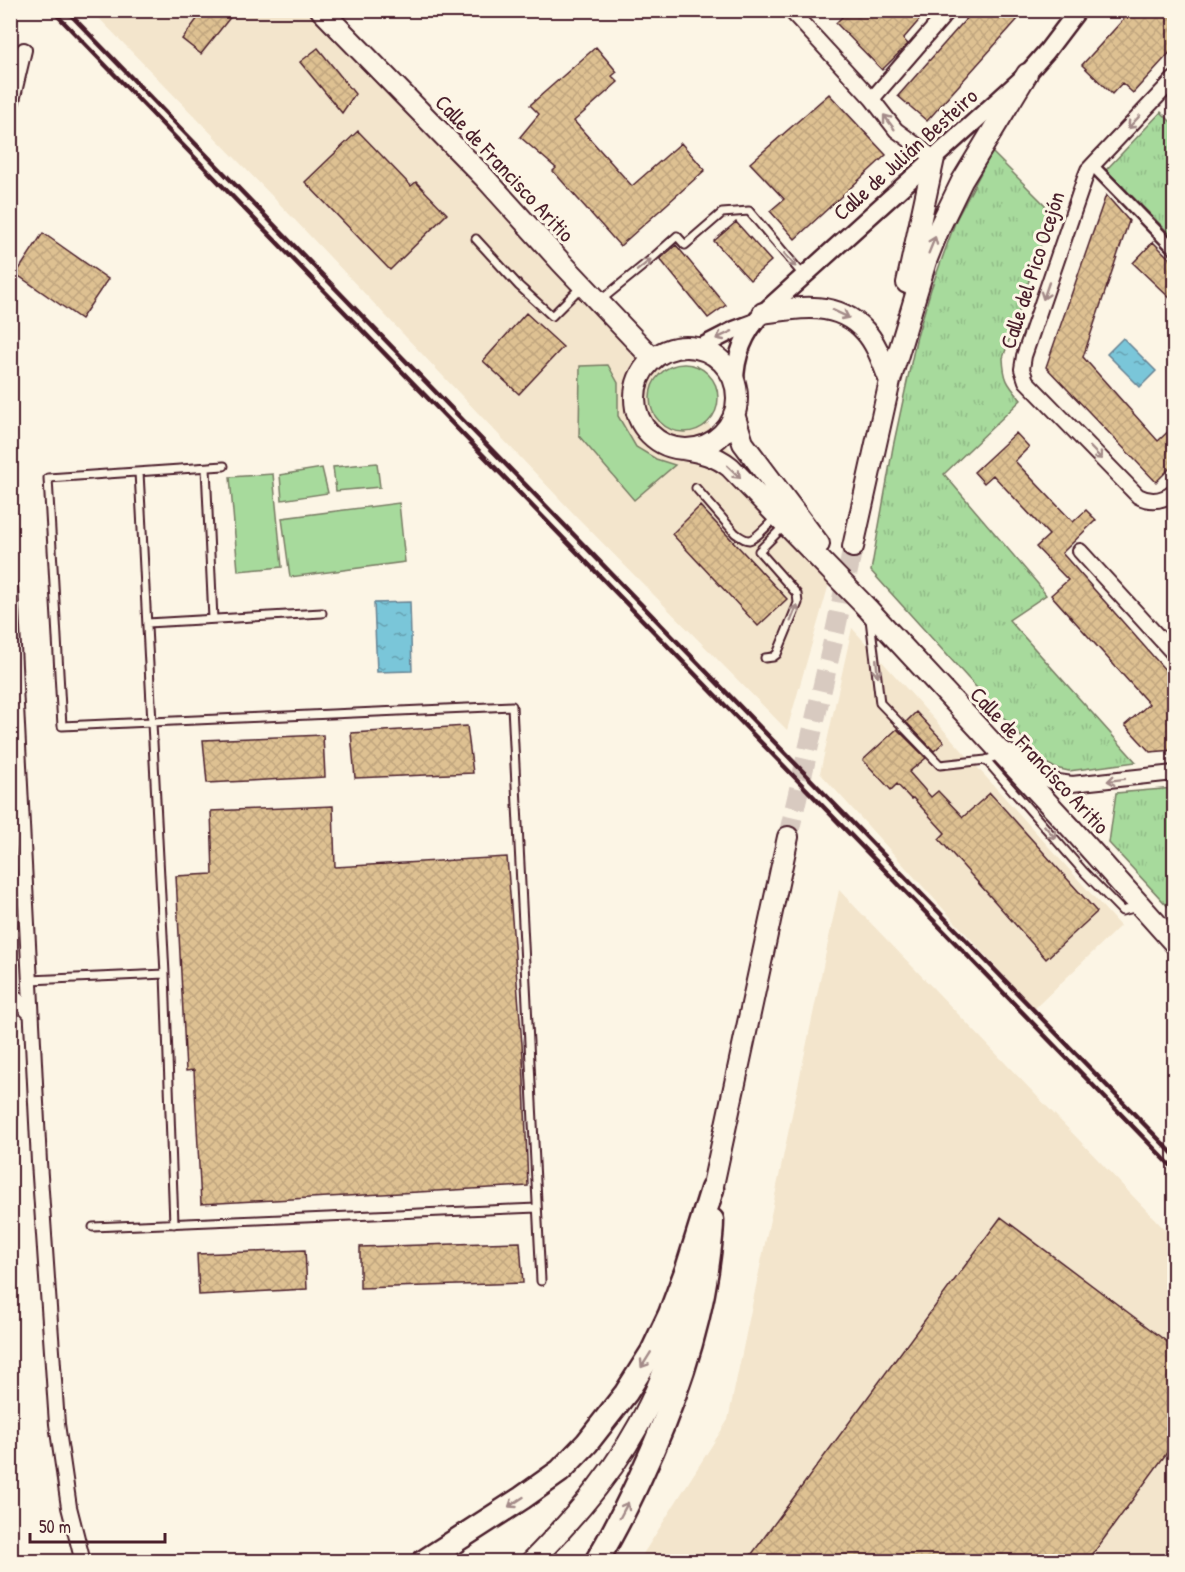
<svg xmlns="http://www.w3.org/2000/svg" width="1185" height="1572" viewBox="0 0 1185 1572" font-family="'Patrick Hand',sans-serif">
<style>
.built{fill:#f3e5cc}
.green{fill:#a7da9c;stroke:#787c64;stroke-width:1.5}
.park{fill:url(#park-tufts);stroke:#787c64;stroke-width:1.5}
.water{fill:url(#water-ripples);stroke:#678393;stroke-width:1.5}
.building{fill:url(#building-cross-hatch);stroke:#4a1f2b;stroke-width:1.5}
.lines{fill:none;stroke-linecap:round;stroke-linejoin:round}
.secondary-tunnel{stroke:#d8cac0;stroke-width:20;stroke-dasharray:20 10;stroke-linecap:butt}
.service-casing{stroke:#4a1f2b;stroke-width:11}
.pedestrian-casing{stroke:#4a1f2b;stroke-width:15}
.minor-casing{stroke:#4a1f2b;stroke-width:18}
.tertiary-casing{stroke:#4a1f2b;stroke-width:21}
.secondary-casing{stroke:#4a1f2b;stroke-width:24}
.primary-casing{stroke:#4a1f2b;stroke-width:27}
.service{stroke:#fcf5e5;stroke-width:7}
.pedestrian{stroke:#fcf5e5;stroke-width:10}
.minor{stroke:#fcf5e5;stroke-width:14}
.tertiary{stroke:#fcf5e5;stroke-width:16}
.secondary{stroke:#fcf5e5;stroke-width:20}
.primary{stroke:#fcf5e5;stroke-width:22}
.rail{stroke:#4a1f2b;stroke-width:4.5}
.oneway{stroke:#a38a88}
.labels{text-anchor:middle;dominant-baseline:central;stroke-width:6;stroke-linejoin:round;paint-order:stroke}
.street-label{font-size:22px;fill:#4a1f2b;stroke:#fcf5e5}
</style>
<defs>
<pattern id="park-tufts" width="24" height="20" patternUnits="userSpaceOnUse" patternTransform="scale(1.5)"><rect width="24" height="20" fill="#a7da9c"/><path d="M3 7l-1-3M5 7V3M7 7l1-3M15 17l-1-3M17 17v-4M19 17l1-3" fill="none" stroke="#91bb87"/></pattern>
<pattern id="water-ripples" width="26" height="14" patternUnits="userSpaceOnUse" patternTransform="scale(1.5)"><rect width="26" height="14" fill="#7ac6d9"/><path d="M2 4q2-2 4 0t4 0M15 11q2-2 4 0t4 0" fill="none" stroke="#66a0b0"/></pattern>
<pattern id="building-cross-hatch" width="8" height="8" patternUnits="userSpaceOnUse" patternTransform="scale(1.5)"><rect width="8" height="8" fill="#dec192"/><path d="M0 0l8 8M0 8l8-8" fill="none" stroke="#c0a57e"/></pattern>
</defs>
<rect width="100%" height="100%" fill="#fcf5e5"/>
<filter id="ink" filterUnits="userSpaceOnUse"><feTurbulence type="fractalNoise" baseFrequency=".0167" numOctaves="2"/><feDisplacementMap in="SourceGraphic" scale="12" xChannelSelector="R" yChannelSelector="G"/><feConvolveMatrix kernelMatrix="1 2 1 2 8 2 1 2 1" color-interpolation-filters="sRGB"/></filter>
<g filter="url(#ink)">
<path class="built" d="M92 11H319L653 359 833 570 787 730 575 515 273 197Z
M852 628 1120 926 1034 1009 820 773Z
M839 890 1174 1239V1561L638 1562 728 1420Z"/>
<path class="green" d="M650 398a34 34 0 1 1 68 0a34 34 0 1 1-68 0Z
M608 365 618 383V416L636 447 656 459 675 465 634 500 579 436 580 366Z
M377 463 380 487 336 491 333 467Z
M322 468 328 493 282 500 280 475Z
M273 474 282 567 238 571 230 477Z
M399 503 405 562 290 577 282 518Z"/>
<path class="park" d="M1161 112 1174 125V238L1106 170Z
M992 152 1052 212 1003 358C1004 380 1007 383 1021 400L944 474 1038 584 1046 595 1009 620 1136 762 1069 771 1055 768 1043 761 871 571 893 447 916 340 931 289 956 220Z
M1174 788V913L1109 843 1116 793Z"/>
<path class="water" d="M1123 338 1156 371 1140 387 1107 354Z
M410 602 412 671 377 672 374 603Z"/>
<path class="building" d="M204 10H236L201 54 182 39Z
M849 10H928L903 39 908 44 882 70 836 23Z
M974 10H1026L927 121 898 96Z
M1132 10H1174V48L1133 93 1122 83 1112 94 1082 65Z
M596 47 617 72 612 76 618 82 574 121 632 186 681 143 705 170 620 246 553 171 556 168 520 137 539 114 530 105Z
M318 48 355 94 342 113 300 62Z
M829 94 886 155 795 239 770 211 784 199 750 163Z
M358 131 411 186 416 182 447 214 390 270 305 182Z
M1106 195 1129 221 1083 357 1158 441 1174 426V464L1156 482 1046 367Z
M736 222 771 261 750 280 714 241Z
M43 233 108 279 81 319 16 274Z
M1153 242 1174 263V302L1133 263Z
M676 245 726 305 708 318 660 259Z
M526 313 563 347 519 394 483 361Z
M1016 433 1029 447 1015 461 1073 522 1086 510 1096 520 1062 553 1174 680V750L1150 752 1125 725 1149 704 1051 595 1068 580 1036 547 1049 535 993 475 984 483 974 472Z
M700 506 787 599 758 626 672 534Z
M916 712 944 742 934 751 906 722Z
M467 726 473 773 355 778 351 733Z
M897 729 926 758 909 772 931 797 938 791 963 817 990 793 1097 912 1046 959 939 839 945 833 913 798 911 799 897 784 891 790 863 760Z
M323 735 325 777 207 783 203 740Z
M333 806 335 867 507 857 523 1057 528 1186 201 1204 194 1070 186 1071 176 876 213 874 211 811Z
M1001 1217 1174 1347V1443L1087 1562H746Z
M520 1242 523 1283 360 1288V1247Z
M305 1250 307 1289 199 1295 197 1254Z"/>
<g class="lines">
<path class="secondary-tunnel" d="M788 837 834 637 853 547"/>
<g class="service-casing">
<path id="service" d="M476 239 519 286 552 316 581 287
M601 300 649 261 677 236 685 245 722 213 749 211 803 275
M224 466 48 478 62 726 512 706 541 1281
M206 468 213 619
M139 472 165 974 174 1224
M696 488 735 533C739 536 744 540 749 540 756 539 771 522 777 516
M870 619 880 703 940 765 986 760 1000 755
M147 623 322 613
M765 658 773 657 777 654 798 603 797 594 759 551 784 526
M986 760 1084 872 1122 911 1138 907
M30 980 165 974
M93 1227 537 1208"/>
</g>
<g class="pedestrian-casing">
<path id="pedestrian" d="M1093 166 1174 249"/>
</g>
<g class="minor-casing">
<path id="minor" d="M790 10 872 99 896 130 934 158
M1174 79 1088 170 1086 175 1024 356 1022 369 1026 381 1138 496C1151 503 1163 501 1174 492
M872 99 949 10
M10 109 24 50
M1080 551 1174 654
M10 587 39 1162 57 1424 69 1507 83 1562
M1005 750 1019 757 1038 775 1051 781 1072 784 1174 773
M10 993 31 1014"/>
</g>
<g class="tertiary-casing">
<path id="tertiary" d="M697 349 734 330 753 323
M735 383C735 356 745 332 763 313L1027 74 1047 51 1078 10"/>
</g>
<g class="secondary-casing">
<path id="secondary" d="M321 10 484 177 560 261 653 359
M907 283 934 158
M763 313C799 307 838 300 865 331 877 344 883 364 890 381
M635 398a51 51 0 1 1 102 0a51 51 0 1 1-102 0Z
M734 414 743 443 819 544
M682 449C700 452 715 455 730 467L869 610 1072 829 1174 943
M853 547 890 381 926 261 940 226 962 181 1027 74
M709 1204 788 837
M531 1562C577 1515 622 1463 650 1403 668 1366 680 1326 690 1286"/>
</g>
<g class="primary-casing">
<path id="primary" d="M423 1562 522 1498 560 1471 587 1443 626 1393 652 1352 670 1314 687 1269 712 1189
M596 1562C612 1536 626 1508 639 1480 670 1414 696 1343 707 1270 709 1253 712 1237 712 1220"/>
</g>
<use href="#service" class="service"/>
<use href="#pedestrian" class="pedestrian"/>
<use href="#minor" class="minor"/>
<use href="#tertiary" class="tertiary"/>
<use href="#secondary" class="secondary"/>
<use href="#primary" class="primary"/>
<path class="rail" d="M52 10 1174 1169
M66 10 1174 1155"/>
</g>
<defs><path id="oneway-shaft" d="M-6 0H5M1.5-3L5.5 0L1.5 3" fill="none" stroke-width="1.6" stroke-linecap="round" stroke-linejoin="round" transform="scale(1.5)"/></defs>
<g class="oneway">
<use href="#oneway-shaft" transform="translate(889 122) rotate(-127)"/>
<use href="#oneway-shaft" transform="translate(1134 122) rotate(133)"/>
<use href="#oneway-shaft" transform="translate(932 245) rotate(-68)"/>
<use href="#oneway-shaft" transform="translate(790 260) rotate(50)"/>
<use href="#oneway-shaft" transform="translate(644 265) rotate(-39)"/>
<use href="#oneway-shaft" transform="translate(1046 291) rotate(109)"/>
<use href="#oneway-shaft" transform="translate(841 314) rotate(25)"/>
<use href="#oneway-shaft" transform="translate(724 335) rotate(155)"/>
<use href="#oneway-shaft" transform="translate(1096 453) rotate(46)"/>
<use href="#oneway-shaft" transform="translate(734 472) rotate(44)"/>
<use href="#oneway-shaft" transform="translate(794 613) rotate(-68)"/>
<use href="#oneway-shaft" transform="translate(877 668) rotate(85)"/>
<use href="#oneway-shaft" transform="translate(1116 780) rotate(173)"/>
<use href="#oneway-shaft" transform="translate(1050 832) rotate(49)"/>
<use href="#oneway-shaft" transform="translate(646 1360) rotate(122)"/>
<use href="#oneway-shaft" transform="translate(516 1502) rotate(147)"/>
<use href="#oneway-shaft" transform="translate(624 1510) rotate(-62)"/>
</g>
</g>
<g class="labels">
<g class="street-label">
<text transform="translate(905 154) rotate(-42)">Calle de Julián Besteiro</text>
<text transform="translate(505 168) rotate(47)">Calle de Francisco Aritio</text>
<text transform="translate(1032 270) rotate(-72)">Calle del Pico Ocejón</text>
<text transform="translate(1040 760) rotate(47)">Calle de Francisco Aritio</text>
</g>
</g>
<rect width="1185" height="1572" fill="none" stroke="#fcf5e5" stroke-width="36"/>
<rect x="18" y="18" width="1149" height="1536" fill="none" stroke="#4a1f2b" stroke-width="2" filter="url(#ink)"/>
<path d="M30 1533v9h135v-9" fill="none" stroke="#4a1f2b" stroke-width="3"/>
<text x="39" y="1533" font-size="18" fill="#4a1f2b" stroke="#fcf5e5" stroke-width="4.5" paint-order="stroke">50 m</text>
</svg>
